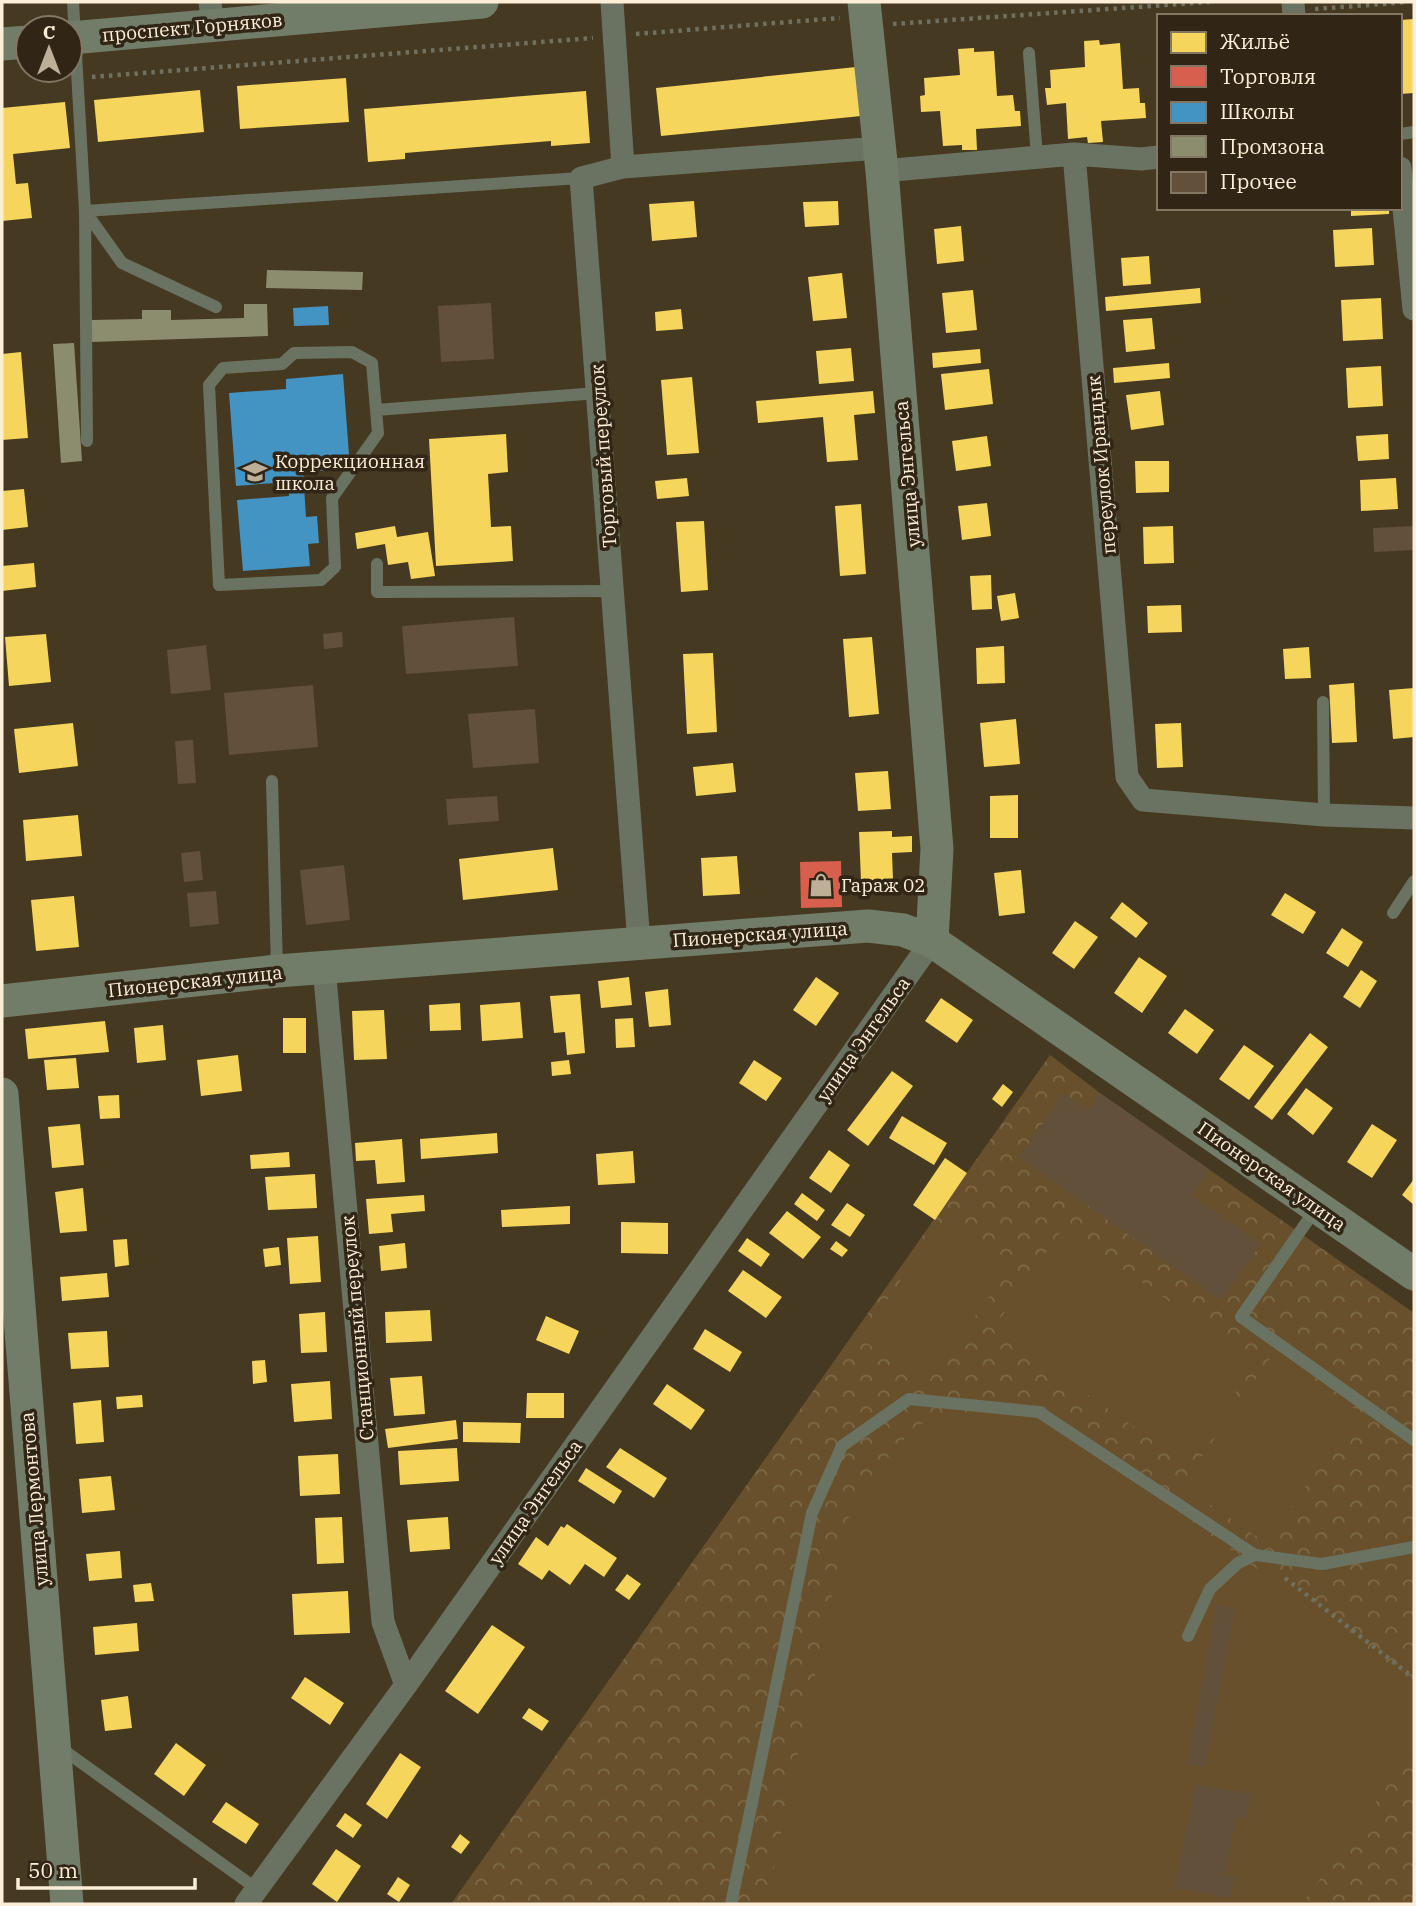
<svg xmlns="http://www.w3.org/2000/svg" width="1416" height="1906" viewBox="0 0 1416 1906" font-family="'IBM Plex Serif',serif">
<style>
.forest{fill:url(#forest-crowns)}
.garden{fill:#67502b}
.homes{fill:#f6d55c}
.shops{fill:#d6604d}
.schools{fill:#4393c3}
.industry{fill:#8c8c6e}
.building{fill:#62503a}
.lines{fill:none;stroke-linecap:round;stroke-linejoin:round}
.path{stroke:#6f7061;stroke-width:4.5;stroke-dasharray:3.5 5;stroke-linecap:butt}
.lane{stroke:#6a7362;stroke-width:12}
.street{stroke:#6a7362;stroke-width:23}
.secondary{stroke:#727d69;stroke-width:33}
.labels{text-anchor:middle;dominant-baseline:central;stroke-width:7;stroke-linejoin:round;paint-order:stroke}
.street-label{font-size:19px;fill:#fdeed8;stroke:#312615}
.poi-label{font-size:19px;fill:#fdeed8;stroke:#312615;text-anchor:start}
</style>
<defs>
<pattern id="forest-crowns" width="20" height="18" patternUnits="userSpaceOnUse" patternTransform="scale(1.75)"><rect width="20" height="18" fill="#67502b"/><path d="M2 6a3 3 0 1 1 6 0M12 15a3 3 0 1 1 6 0" fill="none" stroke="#7e6a49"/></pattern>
</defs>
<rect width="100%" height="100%" fill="#463921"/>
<path class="forest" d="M1050 1055 1100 1093 1414 1313V1904H451Z"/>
<path class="garden" d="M946 1217 1013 1263 926 1385 860 1338Z
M1063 1228 1257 1362 1186 1463 993 1329Z
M1274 1353 1358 1411 1266 1543 1182 1485Z
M1022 1400 1414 1682V1749L1302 1904H766L853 1497 917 1425Z"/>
<path class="homes" d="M1414 19V93L1400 94V20Z
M1099 40 1100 45 1120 43 1123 89 1139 88 1140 103H1145L1146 118 1101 121 1103 142 1088 143 1087 137 1068 139 1066 103 1047 105 1045 88H1051L1050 70 1085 67 1084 41Z
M974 48V52L994 51 997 96 1013 95 1015 111H1020L1021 126 976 129 977 150H962V145L943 146 940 111 921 112 920 96 925 95 924 78 960 75 958 49Z
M856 67 861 116 661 136 656 88Z
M346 78 349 122 240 129 237 86Z
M200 90 204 132 98 142 94 100Z
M586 91 590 143 551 146V141L405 153V159L368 162 364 109Z
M65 102 70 148 13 154 16 184 28 183 32 218 2 221V108Z
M694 201 697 237 652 241 649 204Z
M838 201 839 225 805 227 803 202Z
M1351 208H1389V214L1351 216Z
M961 226 964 261 937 264 934 229Z
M1372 228 1374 265 1335 267 1333 230Z
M1149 256 1151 284 1123 286 1121 258Z
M842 273 847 318 813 321 808 277Z
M1200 288 1201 303 1106 311 1105 297Z
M973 290 977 330 946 333 942 293Z
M1381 298 1383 339 1343 341 1341 300Z
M681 309 683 329 656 331 655 312Z
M1152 318 1155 349 1126 352 1123 320Z
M851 348 854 381 819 384 816 351Z
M980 349 981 363 933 368 932 353Z
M21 352 28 438 2 440V354Z
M1169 363 1170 378 1114 383 1113 368Z
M1381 366 1383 406 1348 408 1346 368Z
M989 369 993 404 945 410 941 374Z
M692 377 699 453 667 455 661 380Z
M873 391 875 413 854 415 858 460 827 462 823 417 758 423 756 401Z
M1160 391 1164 425 1131 430 1126 395Z
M506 434 508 472 488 474 491 527 511 526 513 561 436 566 429 439Z
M1388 434 1389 459 1358 461 1356 436Z
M987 436 991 466 956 471 952 441Z
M1135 461H1169V492L1136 493Z
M687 478 689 496 657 499 655 481Z
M1396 478 1398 509 1361 511 1360 480Z
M24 489 28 527 2 530V491Z
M987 503 991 536 962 540 958 506Z
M861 504 866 574 840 576 835 506Z
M704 521 708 590 681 592 676 522Z
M395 526 397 537 428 532 435 576 411 579 408 562 388 565 385 544 357 549 355 533Z
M1173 526 1174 563 1144 564 1143 527Z
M34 563 36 587 2 591V566Z
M991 575 992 609 972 610 970 576Z
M1015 593 1019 618 1001 621 997 596Z
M1181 605 1182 632 1148 633 1147 606Z
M46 634 51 682 9 686 5 637Z
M872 637 879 714 849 717 843 639Z
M1004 646 1005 683 977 684 976 648Z
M1309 647 1311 678 1285 679 1283 649Z
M713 653 717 732 687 734 683 654Z
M1354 683 1357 742 1332 743 1329 685Z
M1414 688V737L1393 739 1389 690Z
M1016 719 1020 764 984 767 980 723Z
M73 723 78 766 19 773 14 729Z
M1181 723 1183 767 1157 768 1155 724Z
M733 763 736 792 696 796 693 767Z
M888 771 891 809 858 811 855 773Z
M1018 795V838H990V796Z
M78 815 82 856 26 861 23 820Z
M892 831V837L912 836V852L892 853 893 880 861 881 859 832Z
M553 848 558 890 463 900 459 859Z
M737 856 740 894 703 896 701 858Z
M1021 870 1025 913 999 916 994 873Z
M1285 893 1316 912 1303 934 1271 915Z
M74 896 79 947 36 951 31 900Z
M1122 902 1148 923 1136 938 1110 918Z
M1075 921 1098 937 1074 969 1052 953Z
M1342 928 1363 942 1348 967 1326 953Z
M1139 957 1167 976 1142 1013 1114 993Z
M1361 970 1377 981 1360 1008 1343 997Z
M629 977 632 1005 601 1008 598 981Z
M816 977 839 993 816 1026 793 1010Z
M668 989 671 1025 649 1027 645 992Z
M580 994 585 1053 567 1055 565 1032 554 1033 550 996Z
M941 998 973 1020 957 1043 925 1021Z
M520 1002 523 1038 482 1041 480 1005Z
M460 1003 461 1030 430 1031 429 1005Z
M1185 1009 1214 1030 1197 1054 1168 1033Z
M384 1010 387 1059 354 1060 352 1011Z
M283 1018H306V1053H283Z
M633 1018 635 1047 616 1048 615 1019Z
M105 1021 109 1052 28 1059 25 1029Z
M163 1025 166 1060 137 1063 134 1028Z
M1310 1033 1328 1047 1272 1120 1254 1107Z
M1244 1045 1274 1066 1249 1100 1219 1079Z
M238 1055 242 1091 201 1096 197 1060Z
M76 1058 79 1088 47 1090 44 1060Z
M569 1060 571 1074 552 1076 551 1062Z
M754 1060 782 1078 766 1101 739 1083Z
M892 1071 913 1086 868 1146 847 1130Z
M1003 1084 1013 1092 1002 1107 992 1099Z
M1306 1088 1333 1108 1313 1135 1287 1114Z
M119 1095 120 1118 100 1119 98 1096Z
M902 1116 947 1143 934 1165 889 1138Z
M80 1124 84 1165 52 1168 48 1127Z
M1372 1124 1397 1140 1372 1178 1347 1162Z
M497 1133 498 1153 421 1159 420 1139Z
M402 1139 405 1182 377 1184 375 1160 356 1161 355 1143Z
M829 1150 850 1165 831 1193 809 1178Z
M633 1151 635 1183 598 1185 596 1154Z
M289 1152 290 1167 251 1169 250 1155Z
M945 1158 967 1173 935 1220 913 1205Z
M315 1174 317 1208 268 1210 265 1177Z
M1414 1179V1205L1402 1195Z
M83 1188 87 1231 60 1233 55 1192Z
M802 1193 825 1210 817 1221 794 1204Z
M424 1195 425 1211 391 1214 393 1232 369 1234 366 1199Z
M847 1203 865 1215 850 1237 831 1225Z
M570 1206V1224L502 1227 501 1210Z
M787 1211 821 1237 803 1259 769 1233Z
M621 1222 668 1223V1254L621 1253Z
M318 1236 321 1282 290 1284 287 1238Z
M747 1238 770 1254 761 1267 738 1251Z
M127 1239 129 1265 115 1267 113 1240Z
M836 1241 848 1250 842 1257 830 1249Z
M405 1243 407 1268 381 1271 379 1246Z
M279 1247 281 1265 265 1267 263 1249Z
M743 1270 782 1297 766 1318 728 1291Z
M107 1273 109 1297 62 1301 60 1277Z
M430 1310 432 1341 386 1343 385 1312Z
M325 1312 327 1352 301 1353 299 1314Z
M546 1316 579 1331 569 1354 536 1340Z
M705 1329 742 1352 730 1372 693 1349Z
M107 1331 109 1367 71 1369 68 1333Z
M265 1360 267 1382 253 1384 252 1361Z
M422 1376 425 1414 394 1416 390 1378Z
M330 1381 332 1419 294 1422 291 1384Z
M667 1384 705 1410 691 1430 653 1404Z
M527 1393H564V1418H526Z
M142 1395 143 1407 117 1409 116 1397Z
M101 1400 104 1442 76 1444 73 1403Z
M456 1420 458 1439 388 1448 385 1429Z
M463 1422 521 1423 520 1443 463 1442Z
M457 1448 459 1481 400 1485 398 1451Z
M620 1448 667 1478 654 1498 606 1467Z
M338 1454 340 1494 300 1496 298 1456Z
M586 1468 622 1491 614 1504 578 1481Z
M111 1476 115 1510 82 1513 79 1479Z
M342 1517 344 1563 317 1564 315 1518Z
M448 1517 450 1549 410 1552 407 1520Z
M567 1524 617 1558 604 1577 585 1564 570 1585 549 1570 542 1580 518 1564 536 1537 548 1546 561 1526 564 1528Z
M120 1551 122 1578 89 1581 86 1554Z
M627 1574 641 1584 629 1600 615 1590Z
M151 1583 154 1601 135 1602 133 1585Z
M348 1591 350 1633 294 1635 292 1594Z
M137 1623 139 1651 95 1655 93 1627Z
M492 1625 525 1647 478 1714 445 1691Z
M305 1677 344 1703 330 1725 291 1698Z
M128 1696 132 1728 105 1731 101 1700Z
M529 1708 549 1721 542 1731 522 1718Z
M176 1743 206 1765 184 1796 154 1774Z
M400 1753 421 1767 387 1819 366 1804Z
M226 1802 259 1824 246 1844 212 1822Z
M345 1813 362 1825 353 1838 336 1826Z
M460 1834 470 1842 461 1854 451 1847Z
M336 1849 361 1866 337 1902 312 1884Z
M398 1877 410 1885 399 1902 387 1894Z"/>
<path class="shops" d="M841 861 842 907 801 908 800 862Z"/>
<path class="schools" d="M328 306 329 325 294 326 293 308Z
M343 374 350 468 303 472 306 517 317 516 319 543 308 544 310 566 243 571 237 500 289 496 288 482 236 486 229 393 286 389V379Z"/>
<path class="industry" d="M267 270 363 272 362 290 266 288Z
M244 304H267L268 336 92 342 91 320 142 319V310H171V320L244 318Z
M74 343 82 461 61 463 53 344Z"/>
<path class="building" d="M491 303 494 359 441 362 438 306Z
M1414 526V550L1374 552 1373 528Z
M514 617 518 666 406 674 402 626Z
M342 632 343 647 324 649 323 634Z
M206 645 211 690 171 694 167 650Z
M313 685 318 747 229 755 224 693Z
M535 709 539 763 473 768 468 714Z
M193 740 196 783 178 784 175 741Z
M497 796 499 821 448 825 446 799Z
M200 851 203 880 184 882 181 853Z
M344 865 350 920 306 925 300 870Z
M216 891 219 924 190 927 187 893Z
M1064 1093 1088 1110 1100 1093 1210 1170 1192 1195 1261 1244 1221 1300 1019 1157Z
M1217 1604 1235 1608 1205 1767 1187 1764Z
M1195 1784 1251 1794 1246 1819 1236 1817 1225 1875 1235 1877 1230 1898 1175 1888Z"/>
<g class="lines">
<path class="path" d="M1315 9 1408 2
M893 24 1209 2
M636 34 840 18
M92 77 593 38
M1285 1578 1414 1678"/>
<path class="lane" d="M73 2 85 211 122 263 216 307
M1029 53 1037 157
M1400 134 1414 132
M376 410 378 433 332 498 335 567 321 580 219 585 209 385 223 368 282 364 294 353 352 352 372 363 376 410 598 393
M87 441 85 211 581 178
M377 564V592L613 591
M1323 702 1324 815
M272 781 277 969
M1393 913 1414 881
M1317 1207 1241 1317 1414 1440
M1188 1636 1210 1589 1238 1563 1255 1555 1322 1564 1414 1547
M58 1746 257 1889
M731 1904 812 1513 842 1446 909 1399 1039 1412 1255 1555"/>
<path class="street" d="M210 2 213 26
M612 2 623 167 581 178 639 943
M1293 2 1294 16
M1074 154 1127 777 1143 800 1324 815 1414 818
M623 167 880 148
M1400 168 1414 309
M882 171 1074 154 1141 159 1159 157
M324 967 383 1622 406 1685
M246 1904 406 1685 932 941"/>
<path class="secondary" d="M864 2 882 171 937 849 932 941
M70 38 482 2
M2 44 28 42
M2 1001 277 971 868 926 903 930 932 941 1414 1274
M2 1094 67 1904"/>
</g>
<defs>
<g id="school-bare" transform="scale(1.89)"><path d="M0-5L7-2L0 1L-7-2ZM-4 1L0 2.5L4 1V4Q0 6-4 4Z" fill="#bdaf98" stroke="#312615" stroke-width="2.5" paint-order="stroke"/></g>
<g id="shop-bare" transform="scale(1.89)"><path d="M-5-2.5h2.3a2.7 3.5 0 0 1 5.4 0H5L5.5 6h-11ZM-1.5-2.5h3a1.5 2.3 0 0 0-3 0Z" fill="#bdaf98" stroke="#312615" stroke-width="2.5" paint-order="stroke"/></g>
</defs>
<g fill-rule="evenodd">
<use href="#school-bare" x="255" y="472"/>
<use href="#shop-bare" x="821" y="885"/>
</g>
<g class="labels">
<g class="street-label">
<text transform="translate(192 27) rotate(-5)">проспект Горняков</text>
<text transform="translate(603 456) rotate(-94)">Торговый переулок</text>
<text transform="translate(1101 465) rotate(-95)">переулок Ирандык</text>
<text transform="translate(907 474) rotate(-95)">улица Энгельса</text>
<text transform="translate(760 934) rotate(-4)">Пионерская улица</text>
<text transform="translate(195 981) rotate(-6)">Пионерская улица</text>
<text transform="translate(863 1039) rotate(-55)">улица Энгельса</text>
<text transform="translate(1272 1176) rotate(35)">Пионерская улица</text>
<text transform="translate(357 1328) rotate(-95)">Станционный переулок</text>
<text transform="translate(34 1499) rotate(-95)">улица Лермонтова</text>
<text transform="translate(535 1502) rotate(-55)">улица Энгельса</text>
</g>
<g class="poi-label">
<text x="275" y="461">Коррекционная<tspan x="275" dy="22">школа</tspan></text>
<text x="841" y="885">Гараж 02</text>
</g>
</g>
<rect width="1416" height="1906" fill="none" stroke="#fdeed8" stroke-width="7"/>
<rect x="1157" y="14" width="245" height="196" fill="#312615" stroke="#837663" stroke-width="2"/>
<rect x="1171" y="32" width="35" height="21" fill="#f6d55c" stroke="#837663" stroke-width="2"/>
<text x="1220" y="49" font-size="21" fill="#fdeed8">Жильё</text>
<rect x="1171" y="66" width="35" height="21" fill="#d6604d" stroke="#837663" stroke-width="2"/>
<text x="1220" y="84" font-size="21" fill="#fdeed8">Торговля</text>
<rect x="1171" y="102" width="35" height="21" fill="#4393c3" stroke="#837663" stroke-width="2"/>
<text x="1220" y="119" font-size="21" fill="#fdeed8">Школы</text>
<rect x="1171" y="136" width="35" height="21" fill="#8c8c6e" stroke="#837663" stroke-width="2"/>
<text x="1220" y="154" font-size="21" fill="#fdeed8">Промзона</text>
<rect x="1171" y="172" width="35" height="21" fill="#62503a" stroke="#837663" stroke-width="2"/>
<text x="1220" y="189" font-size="21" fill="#fdeed8">Прочее</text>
<g transform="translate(49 49)"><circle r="33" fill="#312615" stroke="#837663" stroke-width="2"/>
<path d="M0-5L12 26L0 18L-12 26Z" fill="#bdaf98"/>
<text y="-10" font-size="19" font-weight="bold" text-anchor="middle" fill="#fdeed8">С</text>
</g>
<path d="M18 1878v10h177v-10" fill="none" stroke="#fdeed8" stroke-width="3.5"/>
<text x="28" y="1878" font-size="21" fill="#fdeed8" stroke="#312615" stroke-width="5" paint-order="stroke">50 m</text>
</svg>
